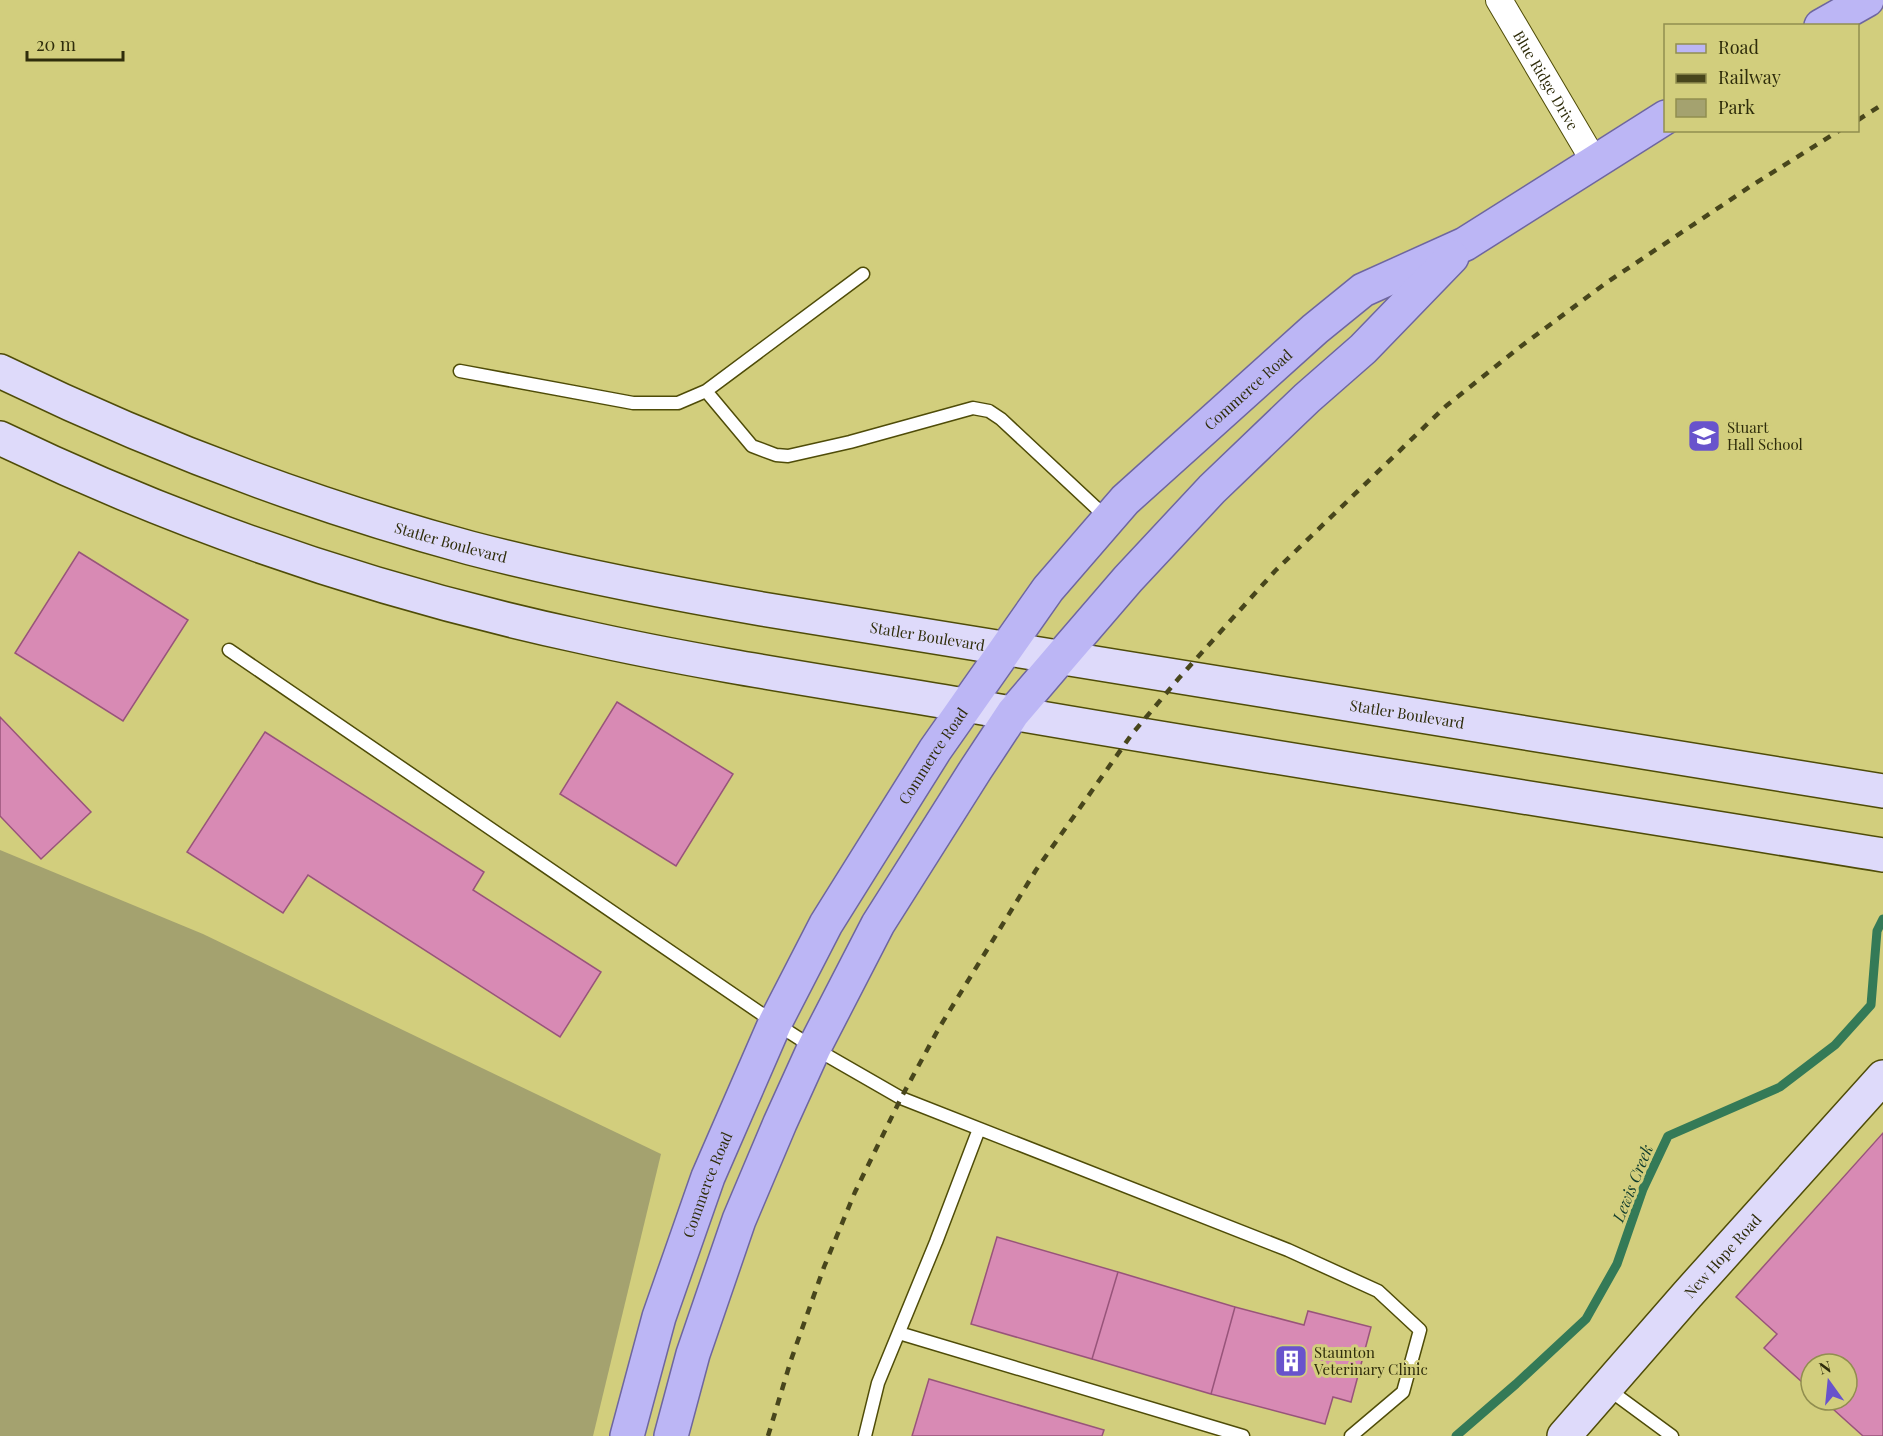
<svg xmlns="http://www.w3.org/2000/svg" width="1883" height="1436" viewBox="0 0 1883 1436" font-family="'Playfair Display',serif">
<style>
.green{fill:#a4a26f}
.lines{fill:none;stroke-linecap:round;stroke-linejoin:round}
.stream{stroke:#347a57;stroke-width:9}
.building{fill:#d88ab4;stroke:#98547a;stroke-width:1.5}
.service-casing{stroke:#4f4c08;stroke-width:15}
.minor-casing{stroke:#4f4c08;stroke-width:28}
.secondary-casing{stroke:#4f4c08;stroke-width:36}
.primary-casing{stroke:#6e669f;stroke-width:36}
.service{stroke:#fff;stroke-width:12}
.minor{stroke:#fff;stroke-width:26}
.secondary{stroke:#dedafa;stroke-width:33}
.primary{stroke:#bcb6f5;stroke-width:33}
.rail{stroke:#48461c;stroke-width:4.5;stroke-dasharray:8 8;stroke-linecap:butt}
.labels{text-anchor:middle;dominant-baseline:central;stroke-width:6;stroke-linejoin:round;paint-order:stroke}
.street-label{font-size:15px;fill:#2f2d0b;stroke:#d2ce7d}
.poi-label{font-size:15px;fill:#2f2d0b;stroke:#d2ce7d;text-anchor:start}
.water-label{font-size:16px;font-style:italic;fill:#103c2d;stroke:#d2ce7d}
</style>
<rect width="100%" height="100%" fill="#d2ce7d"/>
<path class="green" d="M0 850 203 934 661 1154 593 1436H0Z"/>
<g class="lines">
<path class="stream" d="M1456 1436 1516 1384 1586 1319 1617 1264 1643 1189 1668 1136 1780 1087 1835 1045 1871 1005 1877 931 1883 919"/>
</g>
<path class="building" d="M79 552 188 620 123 721 15 653Z
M617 702 733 774 676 866 560 794Z
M0 717 91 812 41 859 0 816Z
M265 732 484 872 473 890 601 972 560 1037 308 875 283 913 187 852Z
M1883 1133V1436H1863L1823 1400H1847V1364H1811V1390L1764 1348 1777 1334 1736 1297Z
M997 1237 1118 1272 1092 1359 971 1324Z
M1118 1272 1235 1307 1211 1394 1092 1359Z
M1235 1307 1304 1325 1308 1311 1371 1327 1351 1402 1333 1397 1325 1424 1211 1394Z
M929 1379 1104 1430 1102 1436H912Z"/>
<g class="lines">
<g class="service-casing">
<path id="service" d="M863 274 706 391 752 446 776 455 788 456 850 442 973 408 989 411 1001 419 1107 518
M460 371 633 403H678L706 391
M229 650 775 1023 814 1048 901 1098 1288 1250 1378 1291 1420 1330 1403 1392 1351 1436
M899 1333 1243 1436
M1608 1389 1672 1436
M865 1436 878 1383 936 1242 979 1129"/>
</g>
<g class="minor-casing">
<g id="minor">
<path id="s1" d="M1499 0 1594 161"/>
</g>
</g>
<g class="secondary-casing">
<g id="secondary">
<path id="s2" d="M0 371C150 444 308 504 470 548 566 573 664 592 762 609L1883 791"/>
<path d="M0 438C183 526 380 593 579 636 708 665 840 684 971 706 1275 759 1579 805 1883 855"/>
<path id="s3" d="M1564 1436 1687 1295 1883 1077"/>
</g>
</g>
<g class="primary-casing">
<g id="primary">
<path d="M1821 26 1867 0"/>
<path id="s4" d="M627 1436 659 1317 708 1177 775 1023 826 924 866 860 935 750 1048 589 1125 500 1315 329 1363 290 1465 244 1666 117"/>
<path d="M671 1436 693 1354 739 1220 780 1123 814 1048 878 924 976 769 1013 713 1060 658 1128 579 1212 489 1307 398 1363 349 1452 257"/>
</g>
</g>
<use href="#service" class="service"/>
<use href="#minor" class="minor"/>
<use href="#secondary" class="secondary"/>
<use href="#primary" class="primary"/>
<path class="rail" d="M1858 120 1883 104
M768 1436 791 1360 824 1267 855 1192 901 1098 939 1028 1036 870 1132 734 1179 678 1275 571 1446 406 1520 347 1606 283 1751 186 1840 130"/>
</g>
<defs>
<g id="school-square" transform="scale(1.725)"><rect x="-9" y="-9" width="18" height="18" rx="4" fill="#6853cc" stroke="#d2ce7d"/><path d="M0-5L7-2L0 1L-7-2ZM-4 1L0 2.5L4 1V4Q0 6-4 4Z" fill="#fff"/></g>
<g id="building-square" transform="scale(1.725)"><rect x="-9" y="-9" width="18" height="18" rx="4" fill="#6853cc" stroke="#d2ce7d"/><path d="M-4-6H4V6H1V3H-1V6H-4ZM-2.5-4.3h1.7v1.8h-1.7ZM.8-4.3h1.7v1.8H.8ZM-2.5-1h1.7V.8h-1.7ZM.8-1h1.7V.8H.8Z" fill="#fff"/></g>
</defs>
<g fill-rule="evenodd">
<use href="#school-square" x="1704" y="436"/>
<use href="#building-square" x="1291" y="1361"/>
</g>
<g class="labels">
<g class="street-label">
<text stroke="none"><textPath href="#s1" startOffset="93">Blue Ridge Drive</textPath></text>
<text stroke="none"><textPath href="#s4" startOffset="1236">Commerce Road</textPath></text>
<text stroke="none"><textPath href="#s2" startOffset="483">Statler Boulevard</textPath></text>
<text stroke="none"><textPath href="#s2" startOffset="969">Statler Boulevard</textPath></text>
<text stroke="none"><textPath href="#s2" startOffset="1455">Statler Boulevard</textPath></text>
<text stroke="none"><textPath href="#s4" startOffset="750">Commerce Road</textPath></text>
<text stroke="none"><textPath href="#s4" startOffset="264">Commerce Road</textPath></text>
<text stroke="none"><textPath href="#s3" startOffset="240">New Hope Road</textPath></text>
</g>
<g class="poi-label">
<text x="1727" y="427">Stuart<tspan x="1727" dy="17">Hall School</tspan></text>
<text x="1314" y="1352">Staunton<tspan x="1314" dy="17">Veterinary Clinic</tspan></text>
</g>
<g class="water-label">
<text transform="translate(1632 1183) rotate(-68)">Lewis Creek</text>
</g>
</g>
<rect x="1664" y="24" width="195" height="108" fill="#d2ce7d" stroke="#918e4f" stroke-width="1.5"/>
<rect x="1676" y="44" width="30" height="9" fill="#bcb6f5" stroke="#918e4f" stroke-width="1.5"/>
<text x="1718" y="54" font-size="18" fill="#2f2d0b">Road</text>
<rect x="1676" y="74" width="30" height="9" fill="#48461c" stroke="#918e4f" stroke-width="1.5"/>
<text x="1718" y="84" font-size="18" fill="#2f2d0b">Railway</text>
<rect x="1676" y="99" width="30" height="18" fill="#a4a26f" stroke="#918e4f" stroke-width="1.5"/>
<text x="1718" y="114" font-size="18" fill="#2f2d0b">Park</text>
<g transform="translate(1829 1382) rotate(345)"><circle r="28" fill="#d2ce7d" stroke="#918e4f" stroke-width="1.5"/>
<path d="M0-4.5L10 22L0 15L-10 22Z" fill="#6853cc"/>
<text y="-9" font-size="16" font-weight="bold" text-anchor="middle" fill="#2f2d0b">N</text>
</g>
<path d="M27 51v9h96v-9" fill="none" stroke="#2f2d0b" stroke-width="3"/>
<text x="36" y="51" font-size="18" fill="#2f2d0b" stroke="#d2ce7d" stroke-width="4.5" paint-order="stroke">20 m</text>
</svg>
